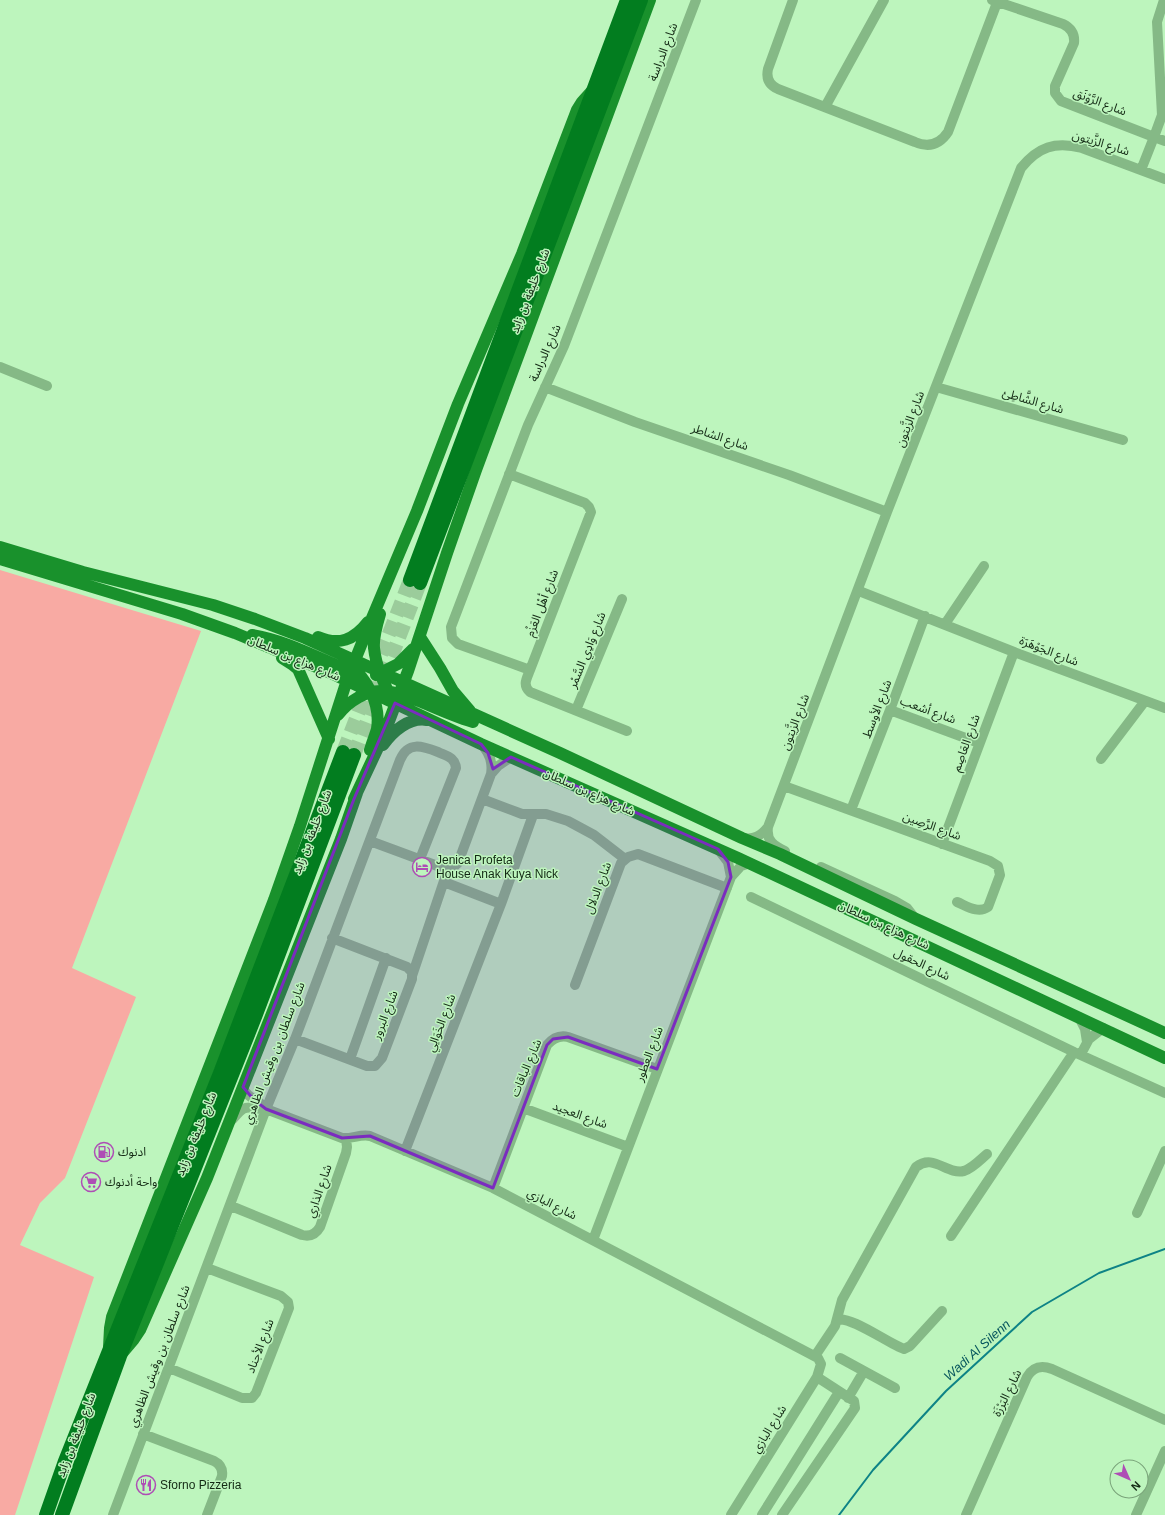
<svg xmlns="http://www.w3.org/2000/svg" width="1165" height="1515" viewBox="0 0 1165 1515" font-family="Arial,'Noto Sans Arabic',sans-serif">
<style>
.green{fill:#f8aaa3}
.lines{fill:none;stroke-linecap:round;stroke-linejoin:round}
.stream{stroke:#0e8386;stroke-width:2}
.highway-tunnel{stroke:#9bcc9b;stroke-width:14;stroke-dasharray:14 7;stroke-linecap:butt}
.minor{stroke:#85b986;stroke-width:10}
.major{stroke:#19912c;stroke-width:12}
.highway{stroke:#027d1f;stroke-width:14}
.marked{fill:#7b2cbf;fill-opacity:0.2;stroke:#7b2cbf;stroke-width:3;stroke-linejoin:round}
.labels{text-anchor:middle;dominant-baseline:central;stroke-width:3;stroke-linejoin:round;paint-order:stroke}
.street-label{font-size:12px;fill:#132914;stroke:#bdf5bd}
.poi-label{font-size:12px;fill:#132914;stroke:#bdf5bd;text-anchor:start}
.water-label{font-size:13px;font-style:italic;fill:#07565d;stroke:#bdf5bd}
</style>
<rect width="100%" height="100%" fill="#bdf5bd"/>
<path class="green" d="M0 570 201 631 72 968 136 997 65 1178 40 1203 20 1245 94 1277 15 1515H0Z"/>
<g class="lines">
<path class="stream" d="M839 1515 873 1470 946 1391 1032 1312 1099 1273 1165 1249"/>
<path class="highway-tunnel" d="M343 752 410 580
M354 755 420 583"/>
<path class="minor" d="M793 0 768 69C766 78 769 85 778 89L915 142C929 148 940 144 948 132L998 0
M992 0 1063 24C1071 28 1075 34 1074 43L1055 86V93L1061 101 1154 137 1141 170
M1164 0 1157 22 1162 115 1154 137 1165 141
M825 107 884 0
M0 367 47 386
M545 387 635 422 789 475 887 512
M936 387 1123 440
M509 474 585 503 589 507 591 512 530 670C527 678 522 685 530 692L627 731
M859 591 1014 652 1165 708
M945 624 984 566
M530 670 458 644 452 638 451 627 528 425 564 346 696 0
M576 710 622 599
M890 710 979 743
M481 744C490 753 493 762 491 774
M1101 759 1145 701
M784 786 990 861 998 866 1000 875 988 907C978 914 967 906 957 902
M482 799 522 814H546L568 821 594 835 625 859
M851 810 890 710 925 616
M743 838C754 840 761 836 768 827
M370 841 443 868 451 869 458 863 491 774 498 766 511 757
M942 844 1014 652
M718 849 728 862 731 877
M785 851C774 846 766 841 768 827L887 512 1021 168C1038 147 1055 141 1082 148L1165 179
M821 867 895 901 907 908 914 917
M444 882 501 904
M751 897 1074 1052 1165 1093
M412 976 448 869
M575 985 621 863 628 857 638 854 727 888
M1079 1017 1085 1029 1087 1042
M295 1039 367 1066H375L382 1058 412 979V972L407 967 332 938
M1081 1054 1089 1039 1103 1028
M350 1059 386 958
M243 1087C247 1099 259 1099 266 1109L342 1138C352 1139 360 1134 370 1136L493 1188 818 1358 821 1364 817 1377 731 1515
M523 1108 628 1147
M230 1121C236 1118 237 1112 243 1109 250 1105 258 1110 266 1109
M405 1151 501 904 533 815
M493 1188 547 1045C553 1038 560 1035 568 1037L657 1069
M231 1206 302 1235C310 1237 316 1234 320 1227L346 1153 347 1147 346 1139
M1137 1213 1165 1151
M951 1236 1074 1052
M593 1240 731 877 741 866 750 863
M837 1320C850 1315 889 1344 904 1349L910 1346 942 1311
M815 1356 835 1326 842 1300 916 1167C934 1153 946 1175 964 1171 973 1168 980 1160 987 1154
M840 1358 895 1388
M169 1368 242 1398H252L256 1393 289 1308 288 1302 281 1296 207 1268
M848 1398 864 1371
M143 1434 214 1461C220 1464 223 1469 222 1476L207 1515
M113 1515 266 1109 295 1039 400 760C408 741 422 746 438 752 446 756 455 757 456 768L420 859
M762 1515 839 1392
M782 1515 855 1408 854 1401 817 1377
M966 1515 1027 1377C1033 1367 1041 1365 1052 1369L1165 1420
M1136 1515 1165 1451"/>
<path class="major" d="M0 547 83 572 213 605 255 619 305 638 560 753 742 838 780 854 916 919 1165 1033
M0 559 182 614 235 633 333 674 481 744 738 858 1165 1058
M380 614C377 624 373 637 374 648 376 666 385 687 395 703
M252 635C289 641 321 660 355 673
M318 637C339 646 354 640 368 622
M420 637 440 668 453 691 470 711
M282 658 293 665 298 669 329 739
M348 663C367 679 381 703 377 729 375 736 372 743 370 750
M376 675 398 664 413 649
M338 715C344 707 350 702 359 697 381 684 402 695 424 703 440 710 456 717 473 722
M383 745C393 731 409 717 427 720
M354 799 383 737 408 671 447 553 476 470 650 0
M109 1347 110 1328 112 1317 274 900 300 826 347 680 372 618 417 511 458 404 522 254 577 110 582 102 591 92
M123 1352 134 1339 140 1330 207 1178 341 839 357 793"/>
<path class="highway" d="M410 580 627 0
M420 583 641 0
M46 1515 65 1461 220 1073 343 752
M62 1515 120 1356 255 1017 354 755"/>
</g>
<path class="marked" d="M395 703 481 744 488 753 493 769 511 757 718 849 728 862 731 877 657 1069 568 1037 553 1039 547 1045 493 1188 370 1136 342 1138 266 1109 254 1100 243 1087 354 799Z"/>
<defs>
<g id="hotel-ring" transform="scale(1)"><circle r="9.5" fill="#bdf5bd" stroke="#ae4db5" stroke-width="1.5"/><path d="M-6-4.5h1.5V1H6V5H4.5V3h-9V5H-6ZM-4 0a1.8 1.8 0 1 1 3.6 0ZM.5 0V-2.5h3Q6-2.5 6 0Z" fill="#ae4db5"/></g>
<g id="fuel-ring" transform="scale(1)"><circle r="9.5" fill="#bdf5bd" stroke="#ae4db5" stroke-width="1.5"/><path d="M-5.5-6h7V0h2V4h1.3V-2.5L3-4.5l.8-.8L6-3V5H2.5V1h-1V6h-7ZM-4.2-4.7v3.2H.2V-4.7Z" fill="#ae4db5"/></g>
<g id="supermarket-ring" transform="scale(1)"><circle r="9.5" fill="#bdf5bd" stroke="#ae4db5" stroke-width="1.5"/><path d="M-6-5.5h2.5l.6 2H6L4.5 2H-2.5L-4.4-4H-6ZM-1.5 3.2a1.3 1.3 0 1 0 .1 0ZM3 3.2a1.3 1.3 0 1 0 .1 0Z" fill="#ae4db5"/></g>
<g id="restaurant-ring" transform="scale(1)"><circle r="9.5" fill="#bdf5bd" stroke="#ae4db5" stroke-width="1.5"/><path d="M-5-6h1v4h1v-4h1v4h1v-4h1v5L-1.5 .5V6h-2V.5L-5-1ZM5-6V6H3V1.5H1.5Q1.5-4 5-6Z" fill="#ae4db5"/></g>
</defs>
<g fill-rule="evenodd">
<use href="#hotel-ring" x="422" y="867"/>
<use href="#fuel-ring" x="104" y="1152"/>
<use href="#supermarket-ring" x="91" y="1182"/>
<use href="#restaurant-ring" x="146" y="1485"/>
</g>
<g class="labels">
<g class="street-label">
<text transform="translate(663 52) rotate(-69)">شارع الدراسة</text>
<text transform="translate(1100 102) rotate(21)">شارع الرَّوْنَق</text>
<text transform="translate(1101 143) rotate(17)">شارع الزَّيتون</text>
<text transform="translate(530 291) rotate(-69)">شارع خليفة بن زايد</text>
<text transform="translate(545 353) rotate(-66)">شارع الدراسة</text>
<text transform="translate(1033 401) rotate(16)">شارع الشَّاطِئ</text>
<text transform="translate(910 419) rotate(-69)">شارع الزَّيتون</text>
<text transform="translate(720 437) rotate(19)">شارع الشاطر</text>
<text transform="translate(542 603) rotate(-69)">شارع أهْل العَزْم</text>
<text transform="translate(587 650) rotate(-68)">شارع وَادِي السَّمْر</text>
<text transform="translate(1049 651) rotate(21)">شارع الجَوْهَرَة</text>
<text transform="translate(294 658) rotate(23)">شارع هزاع بن سلطان</text>
<text transform="translate(877 709) rotate(-69)">شارع الأوسط</text>
<text transform="translate(928 710) rotate(20)">شارع أشعب</text>
<text transform="translate(795 722) rotate(-69)">شارع الزَّيتون</text>
<text transform="translate(966 743) rotate(-70)">شارع العَاصِم</text>
<text transform="translate(589 792) rotate(24)">شارع هزاع بن سلطان</text>
<text transform="translate(932 826) rotate(20)">شارع الرَّصِين</text>
<text transform="translate(312 832) rotate(-69)">شارع خليفة بن زايد</text>
<text transform="translate(598 888) rotate(-69)">شارع الدلال</text>
<text transform="translate(884 925) rotate(25)">شارع هزاع بن سلطان</text>
<text transform="translate(922 964) rotate(25)">شارع الحقول</text>
<text transform="translate(385 1015) rotate(-69)">شارع البرور</text>
<text transform="translate(441 1023) rotate(-69)">شارع الخَوَالِي</text>
<text transform="translate(274 1053) rotate(-69)">شارع سلطان بن وقيش الظاهري</text>
<text transform="translate(649 1054) rotate(-69)">شارع العطور</text>
<text transform="translate(526 1068) rotate(-67)">شارع الباقات</text>
<text transform="translate(580 1115) rotate(20)">شارع العجيد</text>
<text transform="translate(196 1134) rotate(-68)">شارع خليفة بن زايد</text>
<text transform="translate(319 1191) rotate(-71)">شارع الذاري</text>
<text transform="translate(552 1204) rotate(27)">شارع البازي</text>
<text transform="translate(260 1346) rotate(-69)">شارع الأجناد</text>
<text transform="translate(159 1356) rotate(-69)">شارع سلطان بن وقيش الظاهري</text>
<text transform="translate(1007 1393) rotate(-64)">شارع البَرْزَة</text>
<text transform="translate(769 1429) rotate(-58)">شارع البازي</text>
<text transform="translate(76 1435) rotate(-69)">شارع خليفة بن زايد</text>
</g>
<g class="poi-label">
<text x="436" y="860">Jenica Profeta<tspan x="436" dy="14">House Anak Kuya Nick</tspan></text>
<text x="118" y="1152">ادنوك</text>
<text x="105" y="1182">واحة أدنوك</text>
<text x="160" y="1485">Sforno Pizzeria</text>
</g>
<g class="water-label">
<text transform="translate(977 1350) rotate(-42)">Wadi Al Silenn</text>
</g>
</g>
<g transform="translate(1129 1479) rotate(135)"><circle r="19" fill="#bdf5bd" stroke="#79a379"/>
<path d="M0-3L7 15L0 10L-7 15Z" fill="#ae4db5"/>
<text y="-6" font-size="11" font-weight="bold" text-anchor="middle" fill="#132914">N</text>
</g>
</svg>
